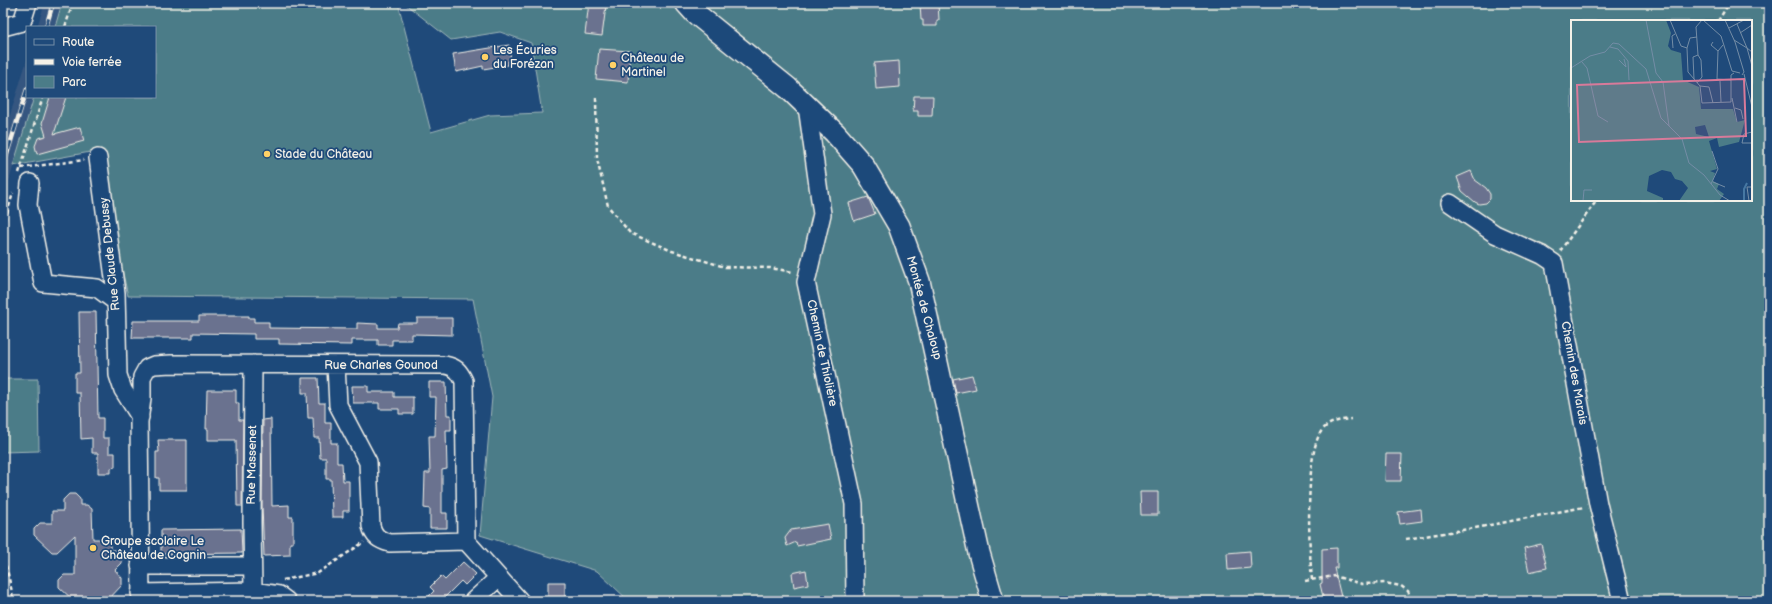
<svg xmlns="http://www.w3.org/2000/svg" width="1772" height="604" viewBox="0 0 1772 604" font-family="'Balsamiq Sans',sans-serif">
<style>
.built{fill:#365680}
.green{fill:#4b7c88;stroke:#a0b6b8;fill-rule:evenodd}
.building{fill:#6b728f;stroke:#f4f1e8}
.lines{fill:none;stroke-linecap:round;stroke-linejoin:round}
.minor-casing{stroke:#f4f1e8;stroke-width:20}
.major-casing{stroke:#f4f1e8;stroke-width:24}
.path{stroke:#f4f1e8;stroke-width:2.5;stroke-dasharray:4 3;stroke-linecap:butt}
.minor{stroke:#1f4a7a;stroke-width:17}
.major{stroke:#1f4a7a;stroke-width:21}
.rail-casing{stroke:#f4f1e8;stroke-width:4.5}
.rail{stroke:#1f4a7a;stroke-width:3;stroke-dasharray:9;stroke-linecap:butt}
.poi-dot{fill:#ffd166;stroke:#1f4a7a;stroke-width:1.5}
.labels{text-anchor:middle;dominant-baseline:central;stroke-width:3.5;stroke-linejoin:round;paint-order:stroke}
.poi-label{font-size:12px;fill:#f4f1e8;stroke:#1f4a7a;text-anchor:start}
.street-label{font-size:12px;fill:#f4f1e8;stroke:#1f4a7a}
.inset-river{fill:none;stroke:#4678a3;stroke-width:2}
.inset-road{fill:none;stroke:#748da6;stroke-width:1}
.view{fill:#d87a9a;fill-opacity:0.15;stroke:#d87a9a;stroke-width:2}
.inset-edge{fill:none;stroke:#f4f1e8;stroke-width:2}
</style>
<rect width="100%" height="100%" fill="#1f4a7a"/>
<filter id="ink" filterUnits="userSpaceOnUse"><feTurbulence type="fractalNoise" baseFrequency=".025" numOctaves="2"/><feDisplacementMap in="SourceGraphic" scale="8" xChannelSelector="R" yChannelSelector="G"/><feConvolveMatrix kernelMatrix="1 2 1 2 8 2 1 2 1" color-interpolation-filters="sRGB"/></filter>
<g filter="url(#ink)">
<path class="built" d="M45 3H62L55 27H37Z
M27 60V97H34L3 201V138Z"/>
<path class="green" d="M62 3H398L431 132 490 115 542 113 531 43 500 32 451 40 404 3H1769V601H629L597 571 480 535 492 397 473 299 128 296 96 151 13 166 34 97H155V27H55ZM1572 21H1751V200H1572Z
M3 352H5L6 379H38L39 451 3 452Z"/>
<path class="building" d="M589 3H600V5L606 6 602 36 585 34Z
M930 3H938L939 20H937V26H923V20H921L920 4Z
M509 45 511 61H508V65L483 69V66L456 72 453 54Z
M599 49 630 51 628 82 596 79Z
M899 61 900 87 876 89 874 63Z
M914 96H933L932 116H918V111H913Z
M50 97H66L54 134 80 127 84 141 37 154 35 146 38 138 46 136 42 123Z
M1471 171 1475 180 1486 188 1490 194V199L1486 203 1479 204 1475 202 1462 191 1457 177Z
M868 197 875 214 854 221 849 203Z
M79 312H96L98 418H103V438H109V453H115V467L111 468V473H98V453H92V438L81 439 80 393H75V373H80Z
M199 316H249V318H254V322H269V328L357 329V323L378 324V328H397L398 323H417V318H452V335L412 334V340H392V345H378V340H352V345L279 344V339H254V334L193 333V338H132L133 321H199Z
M972 375 976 389 956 393 953 379Z
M302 378H318L319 403H325V423H331V443H337V463H342L343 481H349V511H343V517H332L331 479H326V458H320L319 438H314L313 418H308L307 393H302Z
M429 382H446L447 415H451V430H446L447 469 442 470V513H447V528H430V509L424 508 425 473H430L429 436H435L436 397H429Z
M352 386H368V392H394V397H413V414H399V409H379V403H353Z
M207 390H236V403H239V420H243L242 506H237L236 440H208V429H206Z
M271 419 272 506 289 505V517H293V543H290V555L264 556 262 506 263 420Z
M158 440H187V490H159V478H156V452H159Z
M1386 454H1402L1401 481H1385Z
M1140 492H1158V515H1141Z
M69 494H75L80 499V505H87L92 509 93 539H104L110 545V550H116L122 556V563L115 570 122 578V585L107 601H74L59 587V580L64 575H75V535L57 552H52L34 535V529L40 523H52V511H63V500Z
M1421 509 1422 521 1400 524 1398 512Z
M828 524 831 539 797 546 796 542 787 546 785 538 791 530Z
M241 529 242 553 161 554V530Z
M1541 544 1547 568 1529 572 1524 548Z
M1337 548V568H1334L1342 601H1324L1320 584 1322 583V549Z
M1250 551 1251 568 1228 570 1227 553Z
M463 562 476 574 465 585 461 581 441 601H424L434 591 430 587 441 576 445 580Z
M806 570 808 584 794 587 792 573Z
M548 582H565V601H548Z"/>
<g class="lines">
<g class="minor-casing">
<path id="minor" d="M3 27 22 22 28 3
M807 106 822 214 806 282 854 504 855 601
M98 158 116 293 118 375 123 390 140 417
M30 183 28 205 43 283 97 288 116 302
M1450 203 1495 234 1542 255 1554 263 1598 504 1622 601
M336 365 338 405 368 462 371 526C374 537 379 540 390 543L466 541
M466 541 520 601
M140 566H252
M253 591 252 522 253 364
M140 593 253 591 279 595 287 601
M141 601 139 422 142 398V377L147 368 154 365 171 364 445 365C456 367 459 371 464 381L466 541
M473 601 498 578"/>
</g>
<g class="major-casing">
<path id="major" d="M686 3 695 13 788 88 835 133 863 165 899 226 919 281 979 553 993 601"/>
</g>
<path class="path" d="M1718 21 1729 3
M65 27 73 3
M596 98 597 159 608 206 630 233 672 251 725 267 770 268 793 272
M21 168 84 160
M19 173 43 97
M3 227 13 193
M1560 251 1597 200
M1406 539 1475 528 1584 507
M3 552 14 601
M283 580 318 573 364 542
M1312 580C1309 551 1304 450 1323 429 1331 421 1341 420 1351 419
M1305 581 1334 576 1362 584 1385 583 1401 586 1408 591 1412 601"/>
<use href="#minor" class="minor"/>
<use href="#major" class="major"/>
<g class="rail-casing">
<path id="rail" d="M46 27 53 3
M3 167 27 89"/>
</g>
<use href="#rail" class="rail"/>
</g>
</g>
<g class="poi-dot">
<circle cx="485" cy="57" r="4"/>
<circle cx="613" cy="65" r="4"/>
<circle cx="267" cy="154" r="4"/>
<circle cx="93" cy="548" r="4"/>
</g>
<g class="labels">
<g class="poi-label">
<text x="493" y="50">Les Écuries<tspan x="493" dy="14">du Forézan</tspan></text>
<text x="621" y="58">Château de<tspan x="621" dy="14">Martinel</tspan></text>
<text x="275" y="154">Stade du Château</text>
<text x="101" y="541">Groupe scolaire Le<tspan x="101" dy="14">Château de Cognin</tspan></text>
</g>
<g class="street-label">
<text transform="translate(110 254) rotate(-96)">Rue Claude Debussy</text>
<text transform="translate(924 308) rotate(75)">Montée de Chaloup</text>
<text transform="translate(822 353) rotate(78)">Chemin de Thiolière</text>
<text x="381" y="365">Rue Charles Gounod</text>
<text transform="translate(1574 373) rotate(80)">Chemin des Marais</text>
<text transform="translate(252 465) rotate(-89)">Rue Massenet</text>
</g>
</g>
<g transform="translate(1571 20)">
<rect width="181" height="181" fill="#1f4a7a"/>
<path d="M0 0H95L100 13 97 26 100 30 110 33 112 60 128 67 130 89H162L166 102 174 100 168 122 148 127 146 118 138 121 146 149 139 151 144 153 142 161 148 164 146 169 153 174 148 181H108L117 168 111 161 104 159 100 152 91 150 78 156 76 171 92 178V181H0ZM134 105 138 117 125 114 124 107Z" fill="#4b7c88" fill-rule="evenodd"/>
<path class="inset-river" d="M173 181V169L176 163"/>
<path class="inset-road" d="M75 0 85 53 92 62 98 106M99 0 110 26 116 28M132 0 150 16 161 51 169 53M154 0 164 22 173 52 171 55M166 4 176 28 181 32M158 8 173 0M169 13 181 5M126 17 119 18 116 28 117 52 129 66M163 20 176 28 181 46M142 22 140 25 147 31M152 25 147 31 146 59 160 60M39 27 47 29 57 41 58 60M102 28 101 16 104 14M127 35 125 7 131 0M48 40 55 47 53 39M11 42 16 48 27 96 37 102M0 48 19 36 34 32 42 23 48 24 75 49 90 98 111 119 118 143 133 155 149 175 159 181M173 54 181 87M123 59 122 37 127 35M149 61 150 82M126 63 131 57 130 40 127 35M129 66 131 83 160 82V55L163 53M129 66 138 67 142 83M161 78 166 102M164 88 170 90 172 99M180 123H171L173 114 181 112M142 162 154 167M140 164 147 149 141 131M12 181 13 170H21M178 181 176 167H181"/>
<path class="view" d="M173 59 175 116 8 122 6 65Z"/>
<rect width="181" height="181" class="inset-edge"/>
</g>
<rect width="1772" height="604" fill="none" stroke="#1f4a7a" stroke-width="16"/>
<rect x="8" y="8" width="1756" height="588" fill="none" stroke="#f4f1e8" stroke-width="1.5" filter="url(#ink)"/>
<rect x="26" y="26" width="130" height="72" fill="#1f4a7a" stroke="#748da6"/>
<rect x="34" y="39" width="20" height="6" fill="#1f4a7a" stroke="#748da6"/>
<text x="62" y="46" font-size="12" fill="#f4f1e8">Route</text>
<rect x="34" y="59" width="20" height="6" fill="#f4f1e8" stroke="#748da6"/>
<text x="62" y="66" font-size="12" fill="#f4f1e8">Voie ferrée</text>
<rect x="34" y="76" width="20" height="12" fill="#4b7c88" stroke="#748da6"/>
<text x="62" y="86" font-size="12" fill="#f4f1e8">Parc</text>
</svg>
